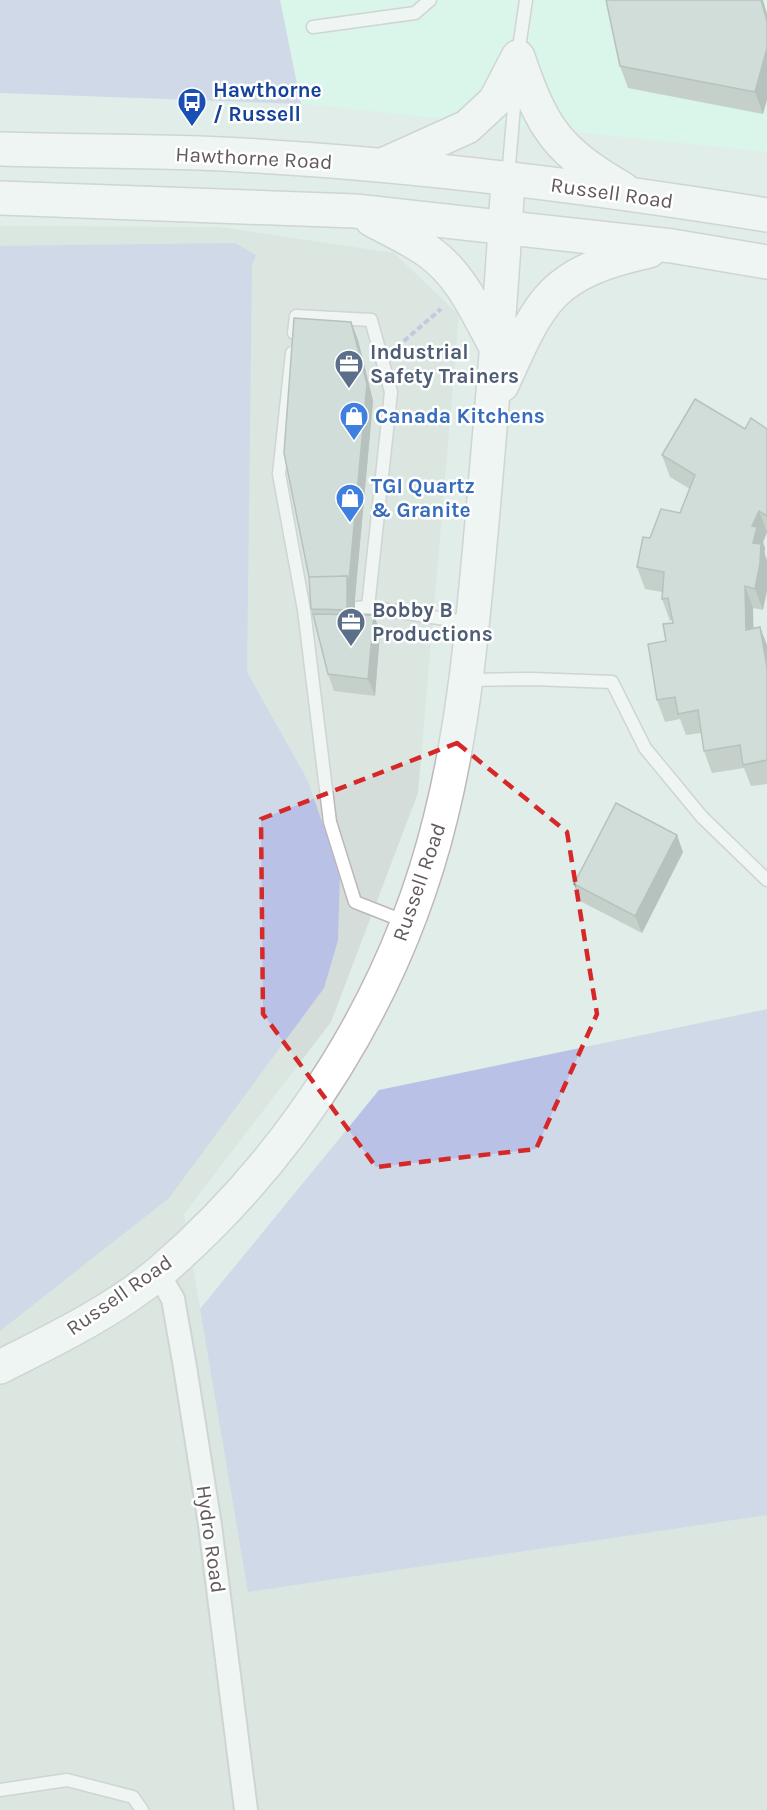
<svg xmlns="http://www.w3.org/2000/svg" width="767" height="1810" viewBox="0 0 767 1810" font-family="Karla,sans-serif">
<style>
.commercial{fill:#d2ffed}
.industrial{fill:#d4ddda}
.green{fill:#bac1e6}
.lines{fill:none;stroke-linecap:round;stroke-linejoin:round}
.service-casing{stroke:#bdb6ba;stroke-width:15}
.minor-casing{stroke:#bdb6ba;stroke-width:26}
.secondary-casing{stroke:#bfb6bb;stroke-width:36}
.path{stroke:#a39dd8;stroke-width:4;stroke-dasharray:6 3;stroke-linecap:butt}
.service{stroke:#fff;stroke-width:12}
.minor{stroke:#fff;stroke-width:22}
.secondary{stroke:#fff;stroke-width:33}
.wall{fill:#a4ada9}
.shaded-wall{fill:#868d8a}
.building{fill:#bfc9c5;stroke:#868d8a;stroke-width:1.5}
.marked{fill:none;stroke:#d62828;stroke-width:4.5;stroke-dasharray:12 8;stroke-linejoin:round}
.labels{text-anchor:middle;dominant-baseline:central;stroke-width:5;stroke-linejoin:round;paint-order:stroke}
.transit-label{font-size:21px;font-weight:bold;fill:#164399;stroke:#fff;text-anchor:start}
.street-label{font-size:21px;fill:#62595e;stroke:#fff}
.service-label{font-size:21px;font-weight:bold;fill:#4e5e75;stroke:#fff;text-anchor:start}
.shop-label{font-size:21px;font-weight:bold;fill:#366cbe;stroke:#fff;text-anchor:start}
</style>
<rect width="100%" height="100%" fill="#e0ede8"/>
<path class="commercial" d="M280 0H767V152L301 104Z"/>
<path class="industrial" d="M0 226 219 227 394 253 459 315 418 793 331 1022 184 1214 248 1591 767 1515V1810H0Z"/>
<path class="green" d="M0 0H280L301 104 0 93Z
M235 243 256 255 252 265 247 672 307 779 340 873 338 940 324 988 169 1198 0 1331V246Z
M767 1009V1515L248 1592 200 1309 379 1090Z"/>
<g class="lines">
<g class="service-casing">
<path id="service" d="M313 27 415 13 430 0
M518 55 526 0
M508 177 516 84
M294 333 296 316 371 320 391 392 368 607
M292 353 279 474 304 610 330 822 355 902 406 922
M355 608 368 607 471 623
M468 680 532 679 612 682 645 748 702 817 767 880
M0 1790 67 1780 133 1797 142 1810"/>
</g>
<g class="minor-casing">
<path id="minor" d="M158 1273 173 1299 185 1367 210 1525 246 1810"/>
</g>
<g class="secondary-casing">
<path id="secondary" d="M518 57C542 128 557 151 623 189
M0 149C66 151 133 151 199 153 389 161 580 185 767 215
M385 164 467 127 495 101 518 57
M0 198 355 211 672 246 767 262
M372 220C391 230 411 239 429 252 462 275 478 315 497 349
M502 385C541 298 551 273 649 251
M0 1367C55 1339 112 1312 160 1272 298 1153 398 993 441 816 465 719 473 621 482 522 492 408 502 293 508 178"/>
</g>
<path class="path" d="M397 347 441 309"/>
<use href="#service" class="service"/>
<use href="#minor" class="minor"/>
<use href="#secondary" class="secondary"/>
</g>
<path class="wall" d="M763 0V114L628 88 620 66Z
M351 322 358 340 373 401 355 598V614L374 615 380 632 375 696 334 691 328 674 311 609 309 577Z
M745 429H767V533L763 542 765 548 763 610 753 608V628L767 645V784L751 786 744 768 712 773 704 751 701 733 686 735 680 719 665 722 657 700 666 641 673 623 672 620 670 621 662 599V592L645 589 637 567 650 538 680 513 690 489 670 477 662 455Z
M683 852 642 933 580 901 574 884Z"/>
<path class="shaded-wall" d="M761 0H763L767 14V21Z
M767 48V100L763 114 755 92Z
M351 322 358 340 373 401 355 598V632L347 610Z
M759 511 767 532 763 542 765 548 764 552 767 560V591L763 610 755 589 752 526Z
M745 586 753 608 754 651 746 630Z
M374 615 380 632 375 696 368 679Z
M760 627 767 645V667Z
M677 835 683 852 642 933 635 916Z"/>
<path class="building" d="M606 0H761L767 21V48L755 92 620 66Z
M294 318 351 322 367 384 349 581 347 576 309 577 284 453Z
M695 399 745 429 751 418 767 429V516L759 511 752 526 757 527 753 543 761 544 760 563 755 589 745 586 746 630 760 627 767 667V760L743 765 740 745 704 751 698 710 678 714 675 697 657 700 648 644 666 641 663 624 673 623 668 598 662 599 664 572 637 567 643 537 650 538 661 509 680 513 695 475 662 455Z
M347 576V610L311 609 309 577Z
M313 614 374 615 368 679 328 674Z
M616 803 677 835 635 916 574 884Z"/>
<path d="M0 0H767V1810H0ZM457 743 567 832 597 1014 536 1149 376 1167 263 1014 261 819Z" fill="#e0ede8" fill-opacity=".55" fill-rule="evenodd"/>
<path class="marked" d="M457 743 567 832 597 1014 536 1149 376 1167 263 1014 261 819Z"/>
<defs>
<g id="bus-pin" transform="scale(1.5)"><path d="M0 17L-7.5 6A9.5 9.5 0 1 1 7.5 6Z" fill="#1a4fb4" stroke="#fff"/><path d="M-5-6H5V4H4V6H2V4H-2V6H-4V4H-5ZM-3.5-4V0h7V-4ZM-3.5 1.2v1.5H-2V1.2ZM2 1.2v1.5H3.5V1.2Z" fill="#fff"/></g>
<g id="office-pin" transform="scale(1.5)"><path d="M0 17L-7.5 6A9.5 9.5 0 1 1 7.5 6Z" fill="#5c6f8a" stroke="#fff"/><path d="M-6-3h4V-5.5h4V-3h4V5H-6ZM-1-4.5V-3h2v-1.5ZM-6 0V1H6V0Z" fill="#fff"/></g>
<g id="shop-pin" transform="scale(1.5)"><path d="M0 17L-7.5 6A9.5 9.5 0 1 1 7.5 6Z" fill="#3f7fe0" stroke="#fff"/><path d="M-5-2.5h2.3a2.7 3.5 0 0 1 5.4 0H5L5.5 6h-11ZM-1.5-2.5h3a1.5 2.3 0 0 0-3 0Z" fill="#fff"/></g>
</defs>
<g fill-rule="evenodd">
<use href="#bus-pin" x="192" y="102"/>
<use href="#office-pin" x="349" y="364"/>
<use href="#shop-pin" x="354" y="416"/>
<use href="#shop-pin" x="350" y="498"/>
<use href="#office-pin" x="351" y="622"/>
</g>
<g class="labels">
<g class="transit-label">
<text x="213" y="90">Hawthorne<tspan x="213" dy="24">/ Russell</tspan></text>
</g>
<g class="street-label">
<text transform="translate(254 158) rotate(3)">Hawthorne Road</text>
<text transform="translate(612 193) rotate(8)">Russell Road</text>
<text transform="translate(419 882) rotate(-71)">Russell Road</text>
<text transform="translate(119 1295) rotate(-35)">Russell Road</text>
<text transform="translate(211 1539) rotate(82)">Hydro Road</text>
</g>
<g class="service-label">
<text x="370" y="352">Industrial<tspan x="370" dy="24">Safety Trainers</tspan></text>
<text x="372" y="610">Bobby B<tspan x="372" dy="24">Productions</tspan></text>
</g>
<g class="shop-label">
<text x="375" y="416">Canada Kitchens</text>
<text x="371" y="486">TGI Quartz<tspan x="371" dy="24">&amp; Granite</tspan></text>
</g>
</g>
</svg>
